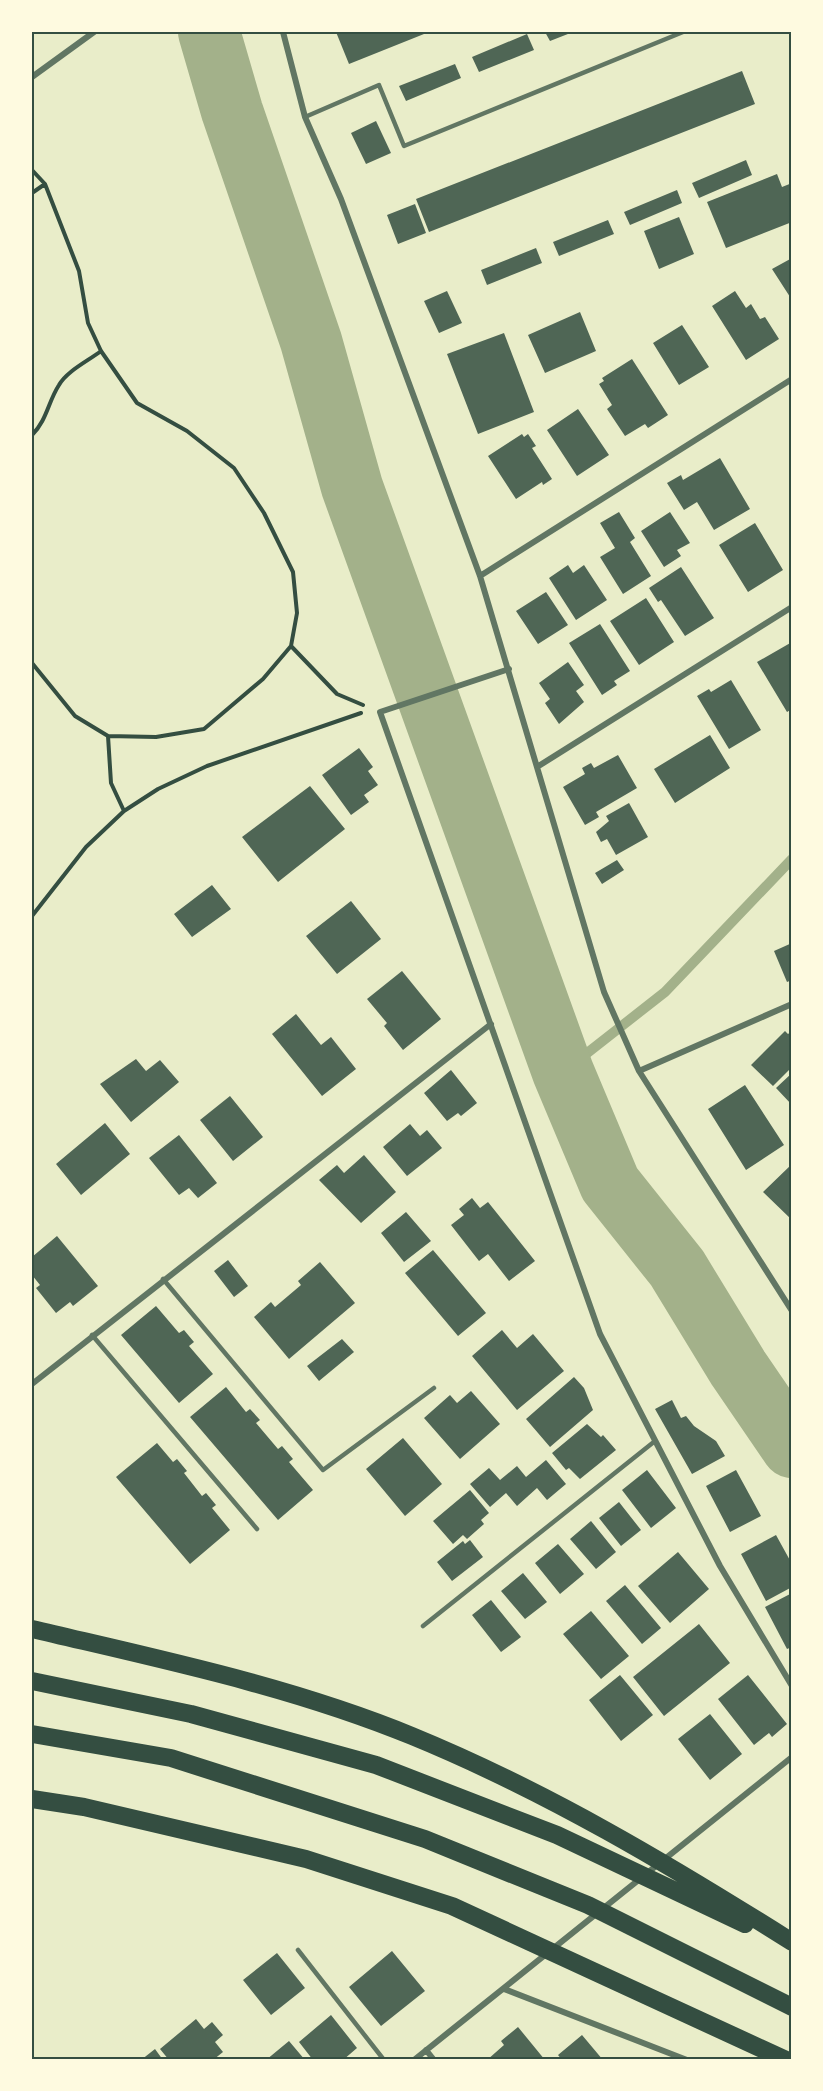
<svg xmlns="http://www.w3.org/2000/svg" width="823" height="2091" viewBox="0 0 823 2091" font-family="'Work Sans',sans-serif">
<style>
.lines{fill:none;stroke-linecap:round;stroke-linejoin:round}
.stream{stroke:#a3b18a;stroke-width:10}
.river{stroke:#a3b18a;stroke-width:62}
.building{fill:#4f6655}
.path{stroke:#344e41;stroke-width:4}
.service{stroke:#617663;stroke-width:4.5}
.minor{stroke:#617663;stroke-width:6}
.motorway{stroke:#344e41;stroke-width:18}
.neatline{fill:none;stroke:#344e41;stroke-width:2}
</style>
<rect width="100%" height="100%" fill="#e9edc9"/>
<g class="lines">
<path class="stream" d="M563 1072 665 992 792 859"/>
<path class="river" d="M209 32 232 111 311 341 352 487 563 1072 610 1184 677 1268 738 1368 792 1447"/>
</g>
<path class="building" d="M336 32H429L349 64Z
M545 32H573L550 41Z
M527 34 534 50 479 72 472 57Z
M455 64 461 78 406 101 399 86Z
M742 71 755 104 429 232 416 199Z
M376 121 391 153 366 164 351 133Z
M746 160 752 175 699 198 692 183Z
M777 174 782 187 792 183V222L726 248 707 202Z
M677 190 682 203 630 225 624 212Z
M415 204 426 233 398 244 387 215Z
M679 217 694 254 659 269 644 231Z
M608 220 614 234 559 256 553 242Z
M536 248 542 263 487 285 481 270Z
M792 258V300L772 269Z
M447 291 462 323 439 333 424 301Z
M735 291 746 308 751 304 760 319 765 317 779 339 746 360 712 306Z
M580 312 596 351 545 373 528 335Z
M682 325 709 367 679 385 653 343Z
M504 333 534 412 478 434 447 354Z
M632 359 668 415 648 428 645 424 625 436 607 409 612 405 599 384 604 381 602 378Z
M578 409 609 455 577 476 547 430Z
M522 434 524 437 528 434 536 446 532 448 552 479 543 485 542 482 516 499 488 456Z
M720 458 750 509 714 530 697 502 684 510 667 483 681 475 683 480Z
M619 512 635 538 630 542 651 576 623 594 600 557 615 548 600 523Z
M670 512 690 543 677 550 681 556 664 567 641 531Z
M755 523 783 570 748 592 719 545Z
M568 565 573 573 584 565 607 600 576 620 549 578Z
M681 567 714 618 685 636 661 600 658 602 649 588Z
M546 592 568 625 538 644 516 611Z
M646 598 674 642 639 665 610 621Z
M600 624 630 671 614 681 617 685 602 695 569 643Z
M792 642V709L787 712 757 662Z
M568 662 584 685 576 691 584 702 559 724 545 703 550 699 539 683Z
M731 680 761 730 729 749 697 696 709 689 711 692Z
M710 735 730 768 675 803 654 769Z
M359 748 373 767 368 771 378 785 364 795 369 802 351 815 322 775Z
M618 755 637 788 596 812 599 817 585 825 563 787 585 774 582 768 591 763 594 768Z
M310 786 345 829 278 882 242 837Z
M629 803 648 837 616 855 607 839 601 842 596 832 609 821 606 816Z
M617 860 624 870 602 884 595 873Z
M212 885 231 909 192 937 174 914Z
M351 901 381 939 337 974 306 936Z
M792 943V980L787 982 774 951Z
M402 971 441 1019 403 1050 384 1026 387 1023 367 999Z
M296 1014 321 1045 331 1037 356 1069 322 1096 272 1034Z
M785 1031 788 1034 792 1031V1067L773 1086 751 1065Z
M136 1059 146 1071 160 1060 179 1082 131 1122 100 1084Z
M451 1070 477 1103 461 1116 458 1113 447 1121 424 1093Z
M792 1073V1105L776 1088Z
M745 1085 784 1145 746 1170 708 1109Z
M230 1096 263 1137 233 1161 200 1120Z
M105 1123 130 1154 81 1195 56 1164Z
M410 1124 420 1136 427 1130 442 1148 407 1176 383 1147Z
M179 1135 217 1183 198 1198 189 1188 179 1195 149 1158Z
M364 1155 396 1192 361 1223 319 1180 337 1165 344 1173Z
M792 1164V1220L763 1192Z
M472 1198 480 1208 488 1202 535 1261 509 1281 488 1254 479 1261 451 1225 464 1215 459 1209Z
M406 1212 431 1241 404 1262 381 1233Z
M57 1236 98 1286 73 1306 70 1302 56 1313 36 1288 40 1285 32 1275V1257Z
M433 1250 486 1313 458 1336 405 1273Z
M228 1260 248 1286 234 1297 214 1271Z
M320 1262 355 1303 289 1359 254 1317 271 1302 275 1307 301 1285 298 1281Z
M156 1306 179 1333 184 1330 194 1342 189 1346 213 1374 179 1403 121 1335Z
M502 1330 517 1348 533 1334 564 1371 517 1410 472 1356Z
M342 1339 354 1352 319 1381 307 1366Z
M574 1377 584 1388 593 1410 550 1447 526 1419Z
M226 1387 246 1412 250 1409 260 1420 256 1423 278 1449 282 1446 293 1459 289 1462 313 1490 278 1520 190 1417Z
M471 1391 500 1424 460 1459 424 1418 450 1395 457 1403Z
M672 1400 681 1418 686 1416 694 1426 716 1441 725 1456 692 1474 655 1409Z
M587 1424 601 1437 603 1435 616 1450 580 1479 569 1468 566 1470 552 1453Z
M403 1438 442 1484 405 1516 366 1469Z
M157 1443 173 1462 177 1459 187 1471 184 1473 202 1496 206 1493 216 1505 212 1508 230 1530 190 1564 116 1477Z
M546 1460 566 1484 547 1500 537 1488 517 1506 506 1493 490 1507 470 1484 489 1468 500 1480 517 1466 526 1477Z
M647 1470 676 1508 651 1528 622 1490Z
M736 1470 761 1516 730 1532 706 1486Z
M470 1490 489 1513 481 1520 484 1524 467 1539 463 1535 453 1544 433 1521Z
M619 1502 641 1530 621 1546 599 1518Z
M591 1521 616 1552 596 1569 570 1539Z
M776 1535 792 1564V1587L766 1601 741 1554Z
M470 1540 483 1557 452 1581 437 1562 463 1541 465 1544Z
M558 1544 584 1574 560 1594 535 1563Z
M678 1552 709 1589 670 1623 638 1586Z
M523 1573 547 1602 525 1619 501 1591Z
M625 1585 661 1628 642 1644 606 1601Z
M792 1593V1647L787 1649 765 1607Z
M491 1600 521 1637 501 1652 472 1615Z
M591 1611 629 1656 601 1679 563 1634Z
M699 1624 730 1663 664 1716 633 1677Z
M620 1675 653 1715 621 1741 589 1700Z
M748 1675 787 1724 772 1737 769 1733 754 1745 718 1699Z
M710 1714 742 1754 710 1780 678 1739Z
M392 1951 425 1991 381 2026 349 1987Z
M277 1953 305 1988 271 2015 243 1980Z
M331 2015 357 2048 343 2060H313L299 2042Z
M196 2019 204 2029 212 2022 223 2035 215 2042 223 2052 213 2060H169L160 2049Z
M518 2027 545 2060H487L504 2045 501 2041Z
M582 2035 603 2060H562L558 2055Z
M289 2041 305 2060H266Z
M155 2049 163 2060H141Z"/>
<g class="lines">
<path class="path" d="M32 170 45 184 79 271 88 323 101 351 137 403 187 431 234 468 264 513 293 572 297 613 291 646 263 679 204 729 156 737 108 736 75 716 32 663
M32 193 45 184
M32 435C47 420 48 402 59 385 67 371 88 361 101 351
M291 646 337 694 363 705
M108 736 111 783 124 811
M32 916 86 847 124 811 158 789 207 766 361 713"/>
<path class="service" d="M305 117 379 85 404 146 683 32
M163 1279 323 1470 434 1388
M92 1335 257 1529
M423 1626 655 1441
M298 1950 384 2060"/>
<path class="minor" d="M283 32 305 117 341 199 480 576 604 992 639 1071 792 1311
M32 77 94 32
M480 576 792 379
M509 669 380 712 600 1334 720 1566 792 1686
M537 767 792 607
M639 1071 792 1004
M32 1384 491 1024
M504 1989 687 2060
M426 2050 434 2060
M414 2060 792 1757"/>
<path class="motorway" d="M32 1629C159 1659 290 1686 412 1736 546 1791 670 1865 792 1942
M32 1681 191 1714 376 1765 557 1835 745 1924
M32 1734 171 1758 425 1839 588 1905 792 2007
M32 1799 84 1807 306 1859 452 1906 786 2060"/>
</g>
<rect width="823" height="2091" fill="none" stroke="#fefae0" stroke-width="66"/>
<rect x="33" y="33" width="757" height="2025" class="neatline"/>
</svg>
